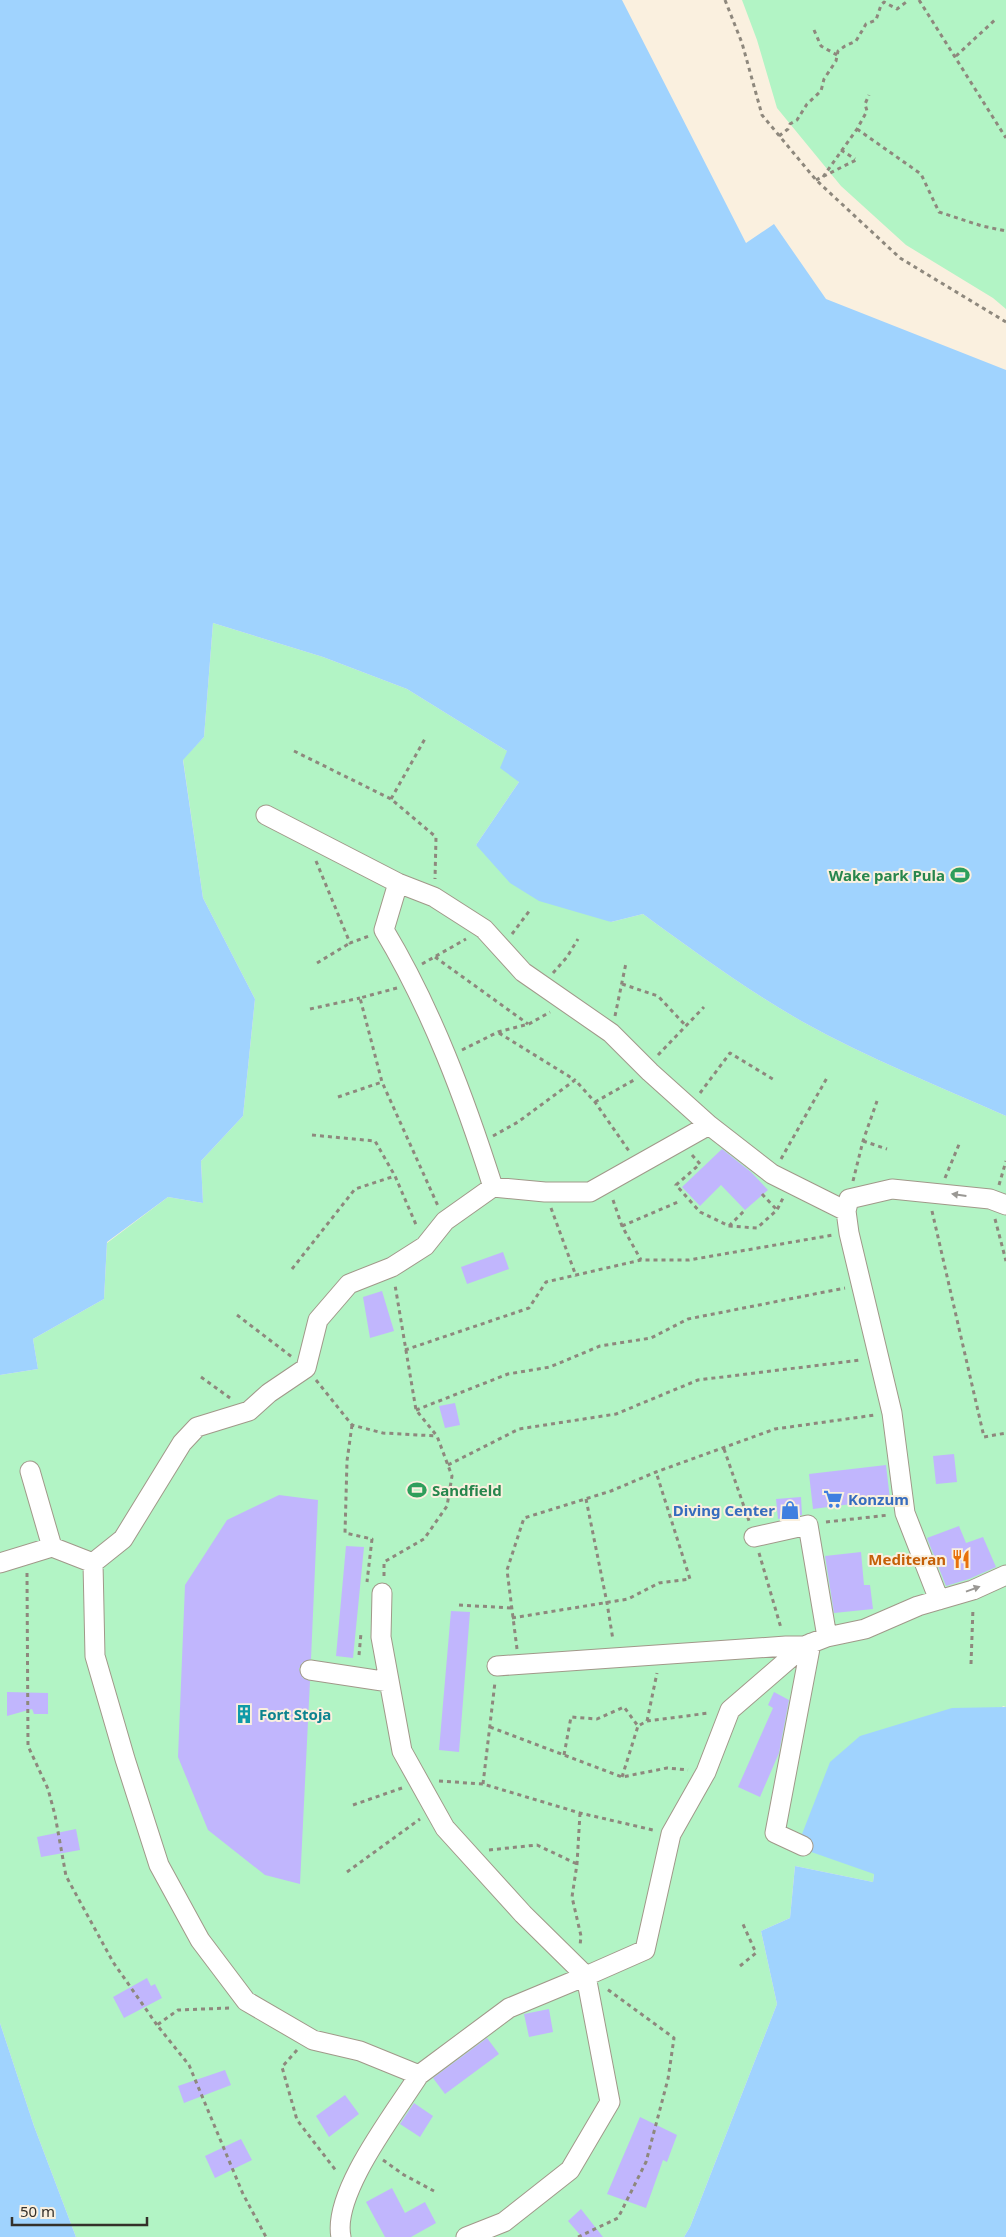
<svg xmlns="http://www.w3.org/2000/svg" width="1006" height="2237" viewBox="0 0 1006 2237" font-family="'Noto Sans',sans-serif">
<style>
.green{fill:#b2f4c5}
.water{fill:#a0d3fe}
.building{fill:#c1b6fd}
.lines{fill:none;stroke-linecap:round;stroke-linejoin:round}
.minor-casing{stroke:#a19889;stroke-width:21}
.path{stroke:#8e887d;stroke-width:3;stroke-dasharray:4 4;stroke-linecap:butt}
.minor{stroke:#fff;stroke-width:19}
.oneway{fill:#9a9894}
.labels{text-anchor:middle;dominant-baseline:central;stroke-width:4;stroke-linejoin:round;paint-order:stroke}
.leisure-label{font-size:15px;font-weight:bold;fill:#27864d;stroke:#faf0df;text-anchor:end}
.shop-label{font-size:15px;font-weight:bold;fill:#366cbe;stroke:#faf0df;text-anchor:start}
.food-label{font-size:15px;font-weight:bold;fill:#c56008;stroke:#faf0df;text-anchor:end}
.culture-label{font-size:15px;font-weight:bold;fill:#0d838f;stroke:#faf0df;text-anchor:start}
</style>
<rect width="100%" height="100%" fill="#faf0df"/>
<path class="green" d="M742 0H1006V309L993 298 906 245 841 186 777 108 757 40Z
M213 623 323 657 407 689 507 751 519 782 476 845 611 922 643 914C695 952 747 990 803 1022 868 1058 938 1086 1006 1116V1707L1003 1706 874 1874 873 1882 795 1866 790 1918 761 1931 777 2004 690 2227 684 2237H76L34 2126 0 2023V1375L38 1369 33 1339 104 1299 107 1243 168 1197 203 1203 201 1161 243 1116 255 999 203 898 183 759 204 737Z"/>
<path class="water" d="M0 0H622L746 243 774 224 826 299 1006 370V1116C938 1086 868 1058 803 1022 747 990 695 952 643 914L611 922 539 901 510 883 476 845 519 782 500 768 507 751 407 689 323 657 213 623 204 737 183 760 203 898 255 999 243 1116 201 1161 203 1203 168 1197 107 1242 104 1299 33 1339 38 1369 0 1375Z
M1006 1707V2237H684L690 2227 777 2004 761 1931 790 1918 795 1866 873 1882 874 1874 797 1847 830 1762 860 1736 952 1708Z
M0 2023 34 2126 76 2237H0Z"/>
<path class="building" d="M722 1149 751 1172 768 1190 745 1210 721 1185 700 1206 682 1187Z
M503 1252 509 1269 467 1284 461 1267Z
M382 1291 394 1331 370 1338 363 1297Z
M455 1403 460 1425 445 1428 439 1406Z
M954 1454 957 1482 936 1484 933 1456Z
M886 1465 890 1499 813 1509 809 1474Z
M279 1495 318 1500 311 1659 302 1663 299 1669 303 1678 310 1681 300 1884 265 1875 208 1830 178 1757 185 1585 227 1520Z
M801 1497 802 1515 778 1519 776 1499Z
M959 1526 966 1543 983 1537 996 1567 969 1579 946 1586 927 1538Z
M346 1546 364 1547 353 1658 336 1656Z
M861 1552 864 1585H870L873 1609 834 1613 825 1556Z
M451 1611 470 1612 459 1752 439 1750Z
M7 1692 48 1693V1714H34L32 1709 7 1716Z
M774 1692 789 1700 779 1753 760 1797 738 1787 773 1708 768 1705Z
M76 1829 80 1850 41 1857 37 1837Z
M147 1978 151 1986 155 1984 162 1998 124 2018 113 1997Z
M549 2009 553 2032 529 2037 524 2014Z
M487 2038 499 2054 445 2094 433 2078Z
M225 2070 231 2085 184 2103 178 2086Z
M345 2095 359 2114 329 2137 316 2116Z
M414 2103 433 2116 420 2137 400 2124Z
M640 2117 677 2135 667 2162 663 2160 646 2208 607 2194Z
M241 2139 252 2160 215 2178 205 2156Z
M392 2188 405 2213 425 2202 436 2223 411 2237H385L366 2202Z
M581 2209 603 2237H582L568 2221Z"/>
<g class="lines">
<g class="minor-casing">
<path id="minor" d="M266 815 398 883 434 897 484 929 523 972 611 1033 650 1072 709 1125 772 1174 846 1211
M398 883 384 930C432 1010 465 1099 493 1187
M30 1471 52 1547
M754 1537 808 1525 827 1637
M0 1563 52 1547 93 1563
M382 1593 381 1637 402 1751 445 1828 523 1914 586 1976 509 2008 419 2075
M939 1600 905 1513 892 1413 849 1233 846 1211 849 1199 892 1189 990 1199 1006 1205
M497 1666 786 1646H804
M310 1670 389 1682
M803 1846 775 1833 811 1643
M341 2237C332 2193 395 2113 419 2075L360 2051 313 2040 246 2001 200 1940 159 1865 125 1759 95 1656 93 1563 123 1539 182 1443 197 1427 249 1411 269 1393 306 1368 318 1320 349 1284 392 1267 425 1246 445 1221 493 1187 545 1192H590L709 1125
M466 2237 504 2222 570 2170 610 2102 586 1976 645 1950 671 1834 706 1772 730 1710 804 1646 827 1637 865 1629 918 1606 973 1590 1006 1575"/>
</g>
<path class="path" d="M725 0 742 43 762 115 816 180 900 258 1006 322
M919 0 1006 138
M814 30 821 46 837 55
M956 56 997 18
M857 129 921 174 939 212 982 226 1006 231
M779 136 788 129 790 124 797 120 807 104 821 91 824 79 836 61 838 51 845 46 856 41 866 24 876 20 881 5 884 2 897 9 909 0
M841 150 855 159
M823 177 857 129 867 111 865 104 869 95
M816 180 856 160
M294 751 391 799 436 837 435 879
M391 799 426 737
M316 861 350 943 369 936
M512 934 530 910
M435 957 528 1024
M317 963 350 943
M422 964 466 939
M553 973 567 957 578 939
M622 984 658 996 686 1026
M397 988 360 998 382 1082 438 1206
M310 1009 360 998
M615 1016 626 963
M499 1033 575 1080
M462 1050 498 1032 529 1024 550 1012
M658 1055 704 1007
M700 1093 730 1053 776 1081
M338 1097 382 1082
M595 1102 634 1080
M312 1135 375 1141 395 1176 417 1227
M493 1136 518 1122 575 1080 595 1102 629 1151
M863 1141 887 1149
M692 1155 700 1164 676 1185 700 1212 729 1226 757 1228 777 1210 783 1198
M781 1159 828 1076
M945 1178 960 1142
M853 1181 863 1141 877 1101
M999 1185 1006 1161
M762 1194 777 1210
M613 1200 622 1226 641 1260
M551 1208 576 1276
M932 1211 984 1437 1006 1433
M995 1219 1006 1261
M622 1226 678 1202
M729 1226 745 1210
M292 1269 355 1189 395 1176
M237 1315 292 1357
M405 1350 529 1308 546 1282 641 1260H689L833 1235
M201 1377 230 1398
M316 1380 352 1425 383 1433 437 1436
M416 1410 508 1374 550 1367 600 1346 651 1338 688 1319 845 1288
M352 1425 347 1461 345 1533 372 1539 367 1582
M724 1449 749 1521
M448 1465 519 1429 616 1414 698 1380 861 1360
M586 1499 607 1603 613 1640
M826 1522 889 1515
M759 1553 781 1628
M27 1573 28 1746 48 1789 55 1815 66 1876 113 1962 157 2025
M384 1576V1562L424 1539 447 1506 452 1476 437 1436 416 1410 395 1285
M459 1605 512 1608
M512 1618 628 1599 659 1583 690 1579 656 1472
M517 1649 507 1570 524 1518 611 1491 656 1472 775 1429 875 1415
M359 1655 361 1633
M971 1664 973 1608
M647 1721 657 1673
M490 1727 622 1777 667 1768 688 1770
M564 1755 571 1717 597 1719 624 1707 638 1726 647 1721 709 1713
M622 1777 638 1726
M439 1781 483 1784 580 1813 653 1830
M483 1784 495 1682
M353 1805 402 1788
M580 1813 577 1864 572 1897 581 1936 580 1946
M489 1850 537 1845 577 1864
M347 1872 420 1819
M740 1966 756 1953 742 1922
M229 2008 178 2010 157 2025 189 2065 243 2194 266 2237
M297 2050 282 2067 297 2120 337 2172
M383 2160 404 2175 434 2191
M578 2237 618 2218 646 2162 668 2079 674 2038 607 1989"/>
<use href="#minor" class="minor"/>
</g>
<defs><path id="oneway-solid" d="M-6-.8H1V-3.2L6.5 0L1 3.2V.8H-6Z" transform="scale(1.25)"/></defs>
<g class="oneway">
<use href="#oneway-solid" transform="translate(959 1195) rotate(-172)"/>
<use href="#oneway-solid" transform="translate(973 1589) rotate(-20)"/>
</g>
<defs>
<g id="stadium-bare" transform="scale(1.5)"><path d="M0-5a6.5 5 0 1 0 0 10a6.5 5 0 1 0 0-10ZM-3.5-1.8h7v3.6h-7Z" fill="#2e9e5b" stroke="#faf0df" stroke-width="2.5" paint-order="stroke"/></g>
<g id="supermarket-bare" transform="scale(1.5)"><path d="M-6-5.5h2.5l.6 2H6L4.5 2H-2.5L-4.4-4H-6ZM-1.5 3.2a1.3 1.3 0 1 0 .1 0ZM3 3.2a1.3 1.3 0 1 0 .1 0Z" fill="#3f7fe0" stroke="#faf0df" stroke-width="2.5" paint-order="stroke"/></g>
<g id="shop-bare" transform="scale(1.5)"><path d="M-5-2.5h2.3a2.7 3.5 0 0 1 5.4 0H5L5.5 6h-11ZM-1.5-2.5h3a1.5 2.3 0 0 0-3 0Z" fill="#3f7fe0" stroke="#faf0df" stroke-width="2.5" paint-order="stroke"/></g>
<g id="restaurant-bare" transform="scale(1.5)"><path d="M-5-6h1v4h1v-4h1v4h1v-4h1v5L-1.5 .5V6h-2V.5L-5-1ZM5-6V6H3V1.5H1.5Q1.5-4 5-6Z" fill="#e8710a" stroke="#faf0df" stroke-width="2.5" paint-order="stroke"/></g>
<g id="building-bare" transform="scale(1.5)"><path d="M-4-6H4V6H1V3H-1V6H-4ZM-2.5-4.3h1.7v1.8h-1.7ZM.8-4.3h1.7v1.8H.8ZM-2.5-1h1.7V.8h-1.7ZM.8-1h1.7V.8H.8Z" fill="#0f9aa8" stroke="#faf0df" stroke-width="2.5" paint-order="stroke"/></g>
</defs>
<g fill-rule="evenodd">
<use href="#stadium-bare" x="960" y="875"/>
<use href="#stadium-bare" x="417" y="1490"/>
<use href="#supermarket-bare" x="833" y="1499"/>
<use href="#shop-bare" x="790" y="1510"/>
<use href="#restaurant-bare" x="961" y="1559"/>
<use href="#building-bare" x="244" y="1714"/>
</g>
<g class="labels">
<g class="leisure-label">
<text x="945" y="875">Wake park Pula</text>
<text x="432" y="1490" text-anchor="start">Sandfield</text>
</g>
<g class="shop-label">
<text x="848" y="1499">Konzum</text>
<text x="775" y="1510" text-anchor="end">Diving Center</text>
</g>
<g class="food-label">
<text x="946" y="1559">Mediteran</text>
</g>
<g class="culture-label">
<text x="259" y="1714">Fort Stoja</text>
</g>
</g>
<path d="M12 2217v8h135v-8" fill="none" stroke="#34302a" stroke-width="2.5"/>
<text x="20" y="2217" font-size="15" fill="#34302a" stroke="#faf0df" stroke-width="4" paint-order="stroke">50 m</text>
</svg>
